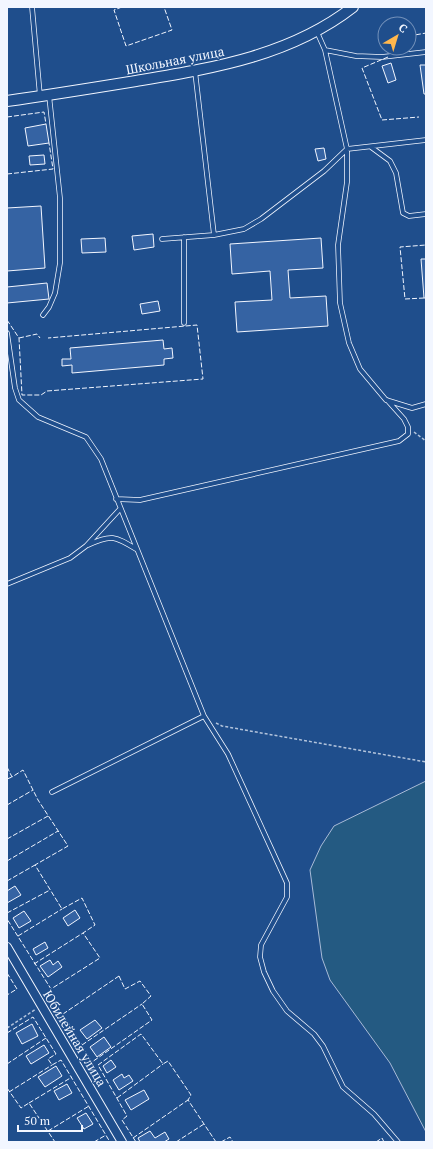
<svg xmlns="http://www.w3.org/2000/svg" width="433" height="1149" viewBox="0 0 433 1149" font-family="'PT Serif',serif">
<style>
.green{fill:#245a82;stroke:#a8bbd7}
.building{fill:#3563a3;stroke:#f2f6ff}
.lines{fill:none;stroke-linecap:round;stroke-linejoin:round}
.service-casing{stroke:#f2f6ff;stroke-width:5.5}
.minor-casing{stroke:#f2f6ff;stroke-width:10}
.tertiary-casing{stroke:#f2f6ff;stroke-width:12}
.path{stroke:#b3c4dc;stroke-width:1.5;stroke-dasharray:3 2;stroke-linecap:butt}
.service{stroke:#1f4e8c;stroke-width:4}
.minor{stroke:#1f4e8c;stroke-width:8}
.tertiary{stroke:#1f4e8c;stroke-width:10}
.fence{stroke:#f2f6ff;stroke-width:1;stroke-dasharray:5 2;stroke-linecap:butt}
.labels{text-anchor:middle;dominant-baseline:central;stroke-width:3;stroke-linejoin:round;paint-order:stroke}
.street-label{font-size:13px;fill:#f2f6ff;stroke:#1f4e8c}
</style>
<rect width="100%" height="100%" fill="#1f4e8c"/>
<path class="green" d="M426 781V1132L390 1063 330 980 322 958 310 870 321 846 334 826Z"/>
<path class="building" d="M391 63 396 80 388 83 382 66Z
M420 65H426V94H424Z
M46 124 49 143 28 146 25 128Z
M324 148 326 159 318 161 315 149Z
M44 155 45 164 30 165 29 156Z
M41 206 45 268 7 271V208Z
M153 234 154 247 134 250 132 236Z
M105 238 106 252 82 253 81 239Z
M321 238 323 268 288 270 290 298 326 296 328 326 237 332 235 302 272 300 270 271 232 274 230 244Z
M421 259H426V298H424Z
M47 283 49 299 7 303V287Z
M158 301 160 311 142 314 140 304Z
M163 340 164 349 172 348 173 358 164 359V365L72 373V365L62 366V359H71L70 348Z
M15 886 21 895 7 903V891Z
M75 910 80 918 68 926 63 918Z
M24 911 31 921 19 928 13 918Z
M45 942 48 948 36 955 33 949Z
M50 960 53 965 58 961 62 967 48 977 40 966Z
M95 1020 102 1028 87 1039 80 1030Z
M32 1024 38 1036 22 1044 16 1033Z
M104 1037 111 1047 97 1057 90 1047Z
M44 1045 49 1053 31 1064 26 1056Z
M111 1060 116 1067 107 1073 103 1066Z
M56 1066 62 1076 45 1087 38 1077Z
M122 1074 124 1078 129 1075 133 1081 119 1090 113 1080Z
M67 1084 72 1093 59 1100 54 1091Z
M144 1090 149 1099 131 1110 125 1100Z
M86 1113 93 1124 84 1129 77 1118Z
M150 1131 155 1138 165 1132 169 1139 164 1142H140L138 1138Z"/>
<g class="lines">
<g class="service-casing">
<path id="service" d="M32 7 40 96
M317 32 325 50 347 149V182L338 245 340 303 349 343 360 369 386 400 412 408 426 404
M325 50 356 56 382 57 426 52
M195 71 214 235
M371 147 390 161 396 173 403 213 409 216 426 214
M162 239 214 235 244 229 261 219 324 171 347 149 426 140
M43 315 49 307 55 293 60 263V198L49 95
M184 323V237
M7 333 15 388 19 400 38 417 86 437 101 459 204 716 228 754 287 883V897L261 945 260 957 264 972 273 991 287 1011 314 1034 323 1046 343 1087 374 1114 398 1142
M116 499 140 500 399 441 408 434V427L404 419 387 400
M88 545C111 534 115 536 136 549
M7 584 70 558 86 546 120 509
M52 792 204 716"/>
</g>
<g class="minor-casing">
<path id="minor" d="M7 947 122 1142"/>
</g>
<g class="tertiary-casing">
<path id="tertiary" d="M7 101C50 95 93 88 136 81 213 68 290 56 353 7"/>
</g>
<path class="path" d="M414 432 426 441
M216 723 222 726 426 762
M7 1028 36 1009"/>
<use href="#service" class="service"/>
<use href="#minor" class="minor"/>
<use href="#tertiary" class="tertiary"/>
<path class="fence" d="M122 7 114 10 126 46 172 30 164 7
M409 36 426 33
M390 48V49
M388 57 362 68 382 120 419 117
M7 117 44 112 46 124
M7 174 53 169 49 143
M424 298 405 299 400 247 426 245
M7 320 19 338 22 395H41L47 391 203 379 197 325 48 338
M19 338 37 334 40 338
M7 767 12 777 23 770 38 800 68 846 35 865 62 909 82 898 95 925 83 933 100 958 51 989 7 919
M7 779 12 777
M7 805 33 790
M7 839 48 816
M7 861 58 831
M7 881 35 865
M7 913 50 890
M18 936 62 909
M34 964 83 933
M7 973 17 989 7 995
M119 976 125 989 140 981 151 996 142 1004 152 1020 92 1062 63 1014Z
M7 1033 33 1017 56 1054 48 1059 52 1065 61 1060 110 1142
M82 1045 142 1004
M7 1064 46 1038
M7 1088 21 1108 29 1103 55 1142
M9 1092 52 1065
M117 1098 163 1064
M29 1103 72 1077
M48 1131 89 1106
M133 1138 188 1100
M94 1142 106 1135
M136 1142 122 1120 127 1116 98 1065 141 1034 163 1064 168 1061 191 1095 188 1100 216 1142
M176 1142 204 1124
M221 1142 230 1137 233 1142
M376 1142 382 1138 384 1142"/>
</g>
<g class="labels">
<g class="street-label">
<text transform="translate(175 60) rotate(-11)">Школьная улица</text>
<text transform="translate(75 1038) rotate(59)">Юбилейная улица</text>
</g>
</g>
<rect width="433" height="1149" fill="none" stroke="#f2f6ff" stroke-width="16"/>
<g transform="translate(397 36) rotate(38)"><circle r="19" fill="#1f4e8c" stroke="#7391ba"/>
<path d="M0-3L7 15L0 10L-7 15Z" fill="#ffb74d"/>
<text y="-6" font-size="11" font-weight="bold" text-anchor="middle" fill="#f2f6ff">С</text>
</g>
<path d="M18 1125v6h64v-6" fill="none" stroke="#f2f6ff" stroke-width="2"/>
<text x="24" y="1125" font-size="12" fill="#f2f6ff" stroke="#1f4e8c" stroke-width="3" paint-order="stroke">50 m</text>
</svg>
